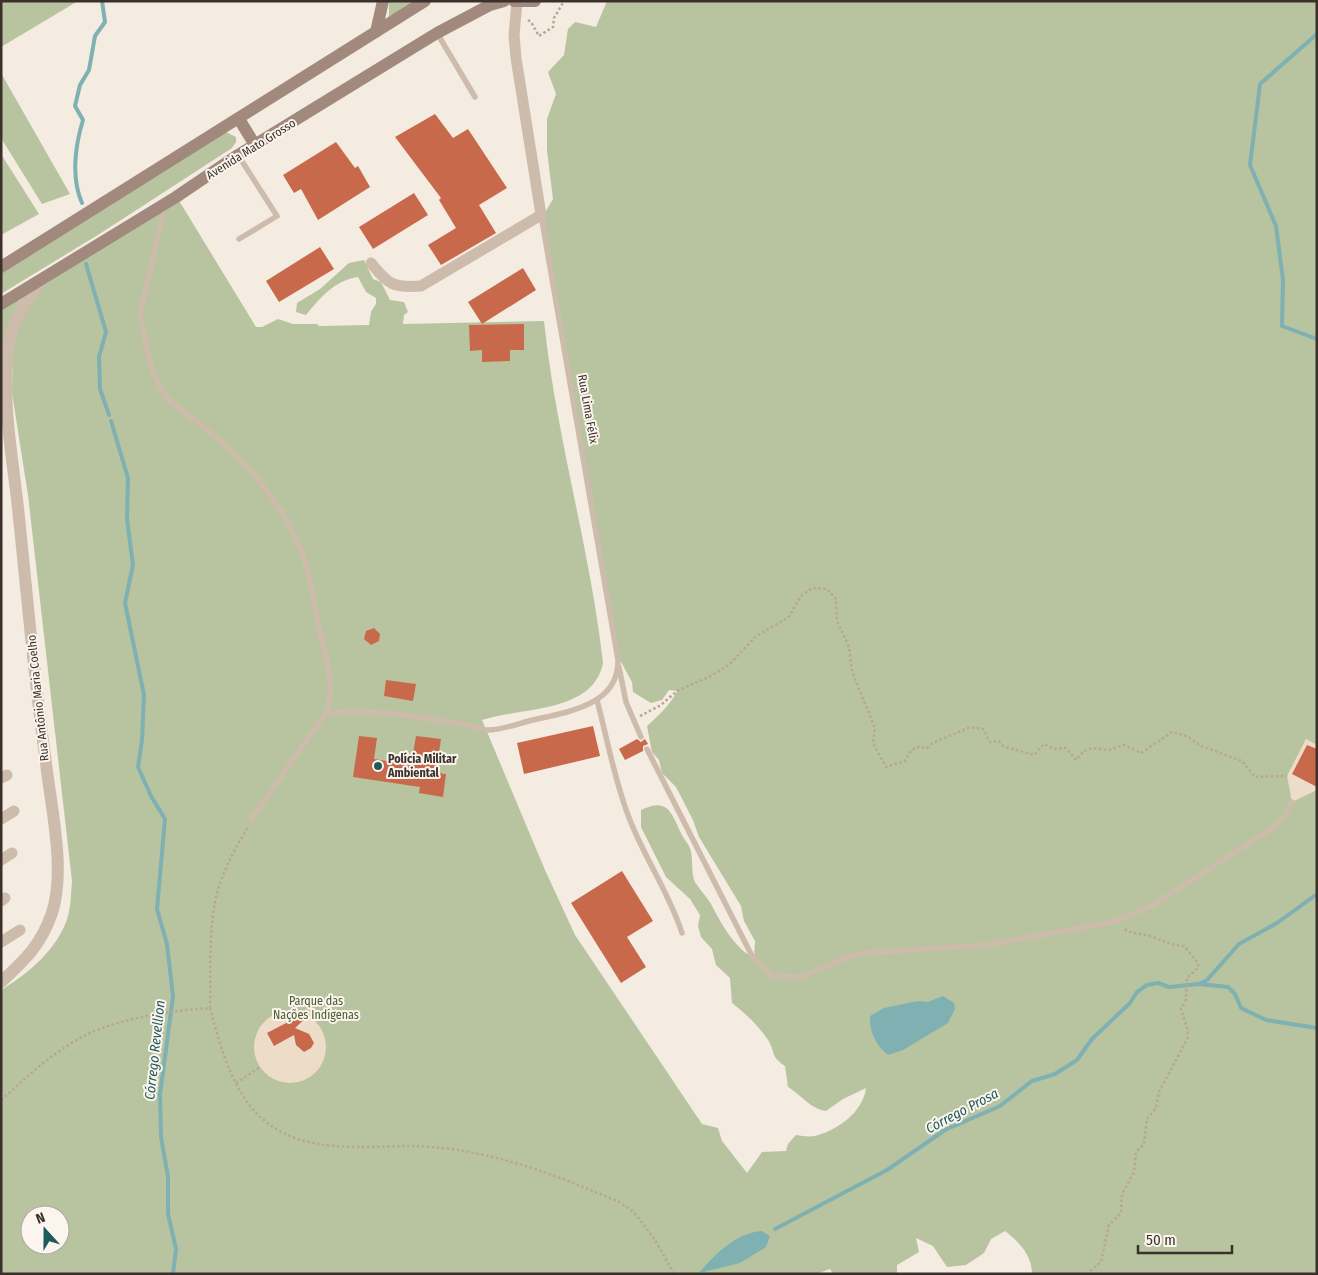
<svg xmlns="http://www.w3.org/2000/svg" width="1318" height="1275" viewBox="0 0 1318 1275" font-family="'Fira Sans Condensed',sans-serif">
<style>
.green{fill:#b8c4a0;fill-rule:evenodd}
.plaza{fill:#ecdcc8}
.water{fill:#7fb0b2}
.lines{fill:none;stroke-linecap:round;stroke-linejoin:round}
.stream{stroke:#7fb0b2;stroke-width:4}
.building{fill:#c8694b}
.path{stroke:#b9a596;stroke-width:2.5;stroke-dasharray:2.5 2.5;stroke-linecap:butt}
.service{stroke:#cdbbac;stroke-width:5.5}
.minor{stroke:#cdbbac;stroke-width:11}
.tertiary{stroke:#cdbbac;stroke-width:12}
.secondary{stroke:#a18a7d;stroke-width:12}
.poi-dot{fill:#1f5a5e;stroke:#fbf5ee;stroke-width:2}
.labels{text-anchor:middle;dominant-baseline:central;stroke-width:4;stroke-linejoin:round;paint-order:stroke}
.street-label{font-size:12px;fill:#3b302b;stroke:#fbf5ee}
.poi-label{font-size:12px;font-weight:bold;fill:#3b302b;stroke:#fbf5ee;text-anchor:start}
.park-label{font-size:12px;fill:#4a5a2e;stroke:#fbf5ee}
.water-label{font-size:14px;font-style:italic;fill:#1f5a5e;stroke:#fbf5ee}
</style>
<rect width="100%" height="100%" fill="#f4ebe1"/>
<path class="green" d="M1 1H78L1 47Z
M389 1H416L389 19Z
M607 1H1317V1274H1032C1032 1255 1019 1242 1005 1231L991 1239 984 1253 966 1265 947 1267 933 1246 916 1238 919 1252 897 1265V1274H833L830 1269 816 1274H1V990C28 974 59 948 68 916 71 905 71 893 72 881L28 495 12 393 13 353 17 331 27 307 37 293 56 274 178 199 256 327H262L278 319 293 324H317L319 326 369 325 371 312 376 304V298L366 292 358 277C335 280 320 298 306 315L296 312 297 303 320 289 349 263 364 260 373 279 381 282 390 300 404 302 408 312 404 315 403 324 544 321C556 436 590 548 603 663 593 714 520 707 482 720L545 870 575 935 702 1124 718 1128 722 1141 747 1173 762 1152 786 1151 788 1144 796 1135C802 1136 809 1137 815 1136 838 1130 863 1112 866 1088L843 1099 826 1111C811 1109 801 1095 788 1087L785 1066C770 1056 776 1053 768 1040 758 1025 746 1014 732 1003L730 978 716 965 712 949 701 937 698 926 700 915 690 899 666 877 641 827V810C669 796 672 815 682 835 685 841 690 845 691 852 693 861 691 874 695 882 700 890 707 897 711 904 721 923 734 948 754 958L755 941 744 921 741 906 699 837 693 820 676 787 662 773 659 760 652 752 647 726C657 717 672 703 677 691L669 690 662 700 651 703 633 692 632 682 620 660 543 216 553 199 547 151V119L556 94 548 72 564 55 568 29 575 22 596 27ZM30 1215H60V1245H30Z
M1 73 70 194 42 204 1 138Z
M226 132 236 137V142L232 148 101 233 1 294V270Z
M1 154 39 214 1 235Z
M22 297C5 325 4 346 1 378V309Z"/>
<path class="plaza" d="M1306 739 1317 745V790L1292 802 1287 776Z
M254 1047a36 36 0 1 1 72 0a36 36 0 1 1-72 0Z"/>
<path class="water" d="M943 996 954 1003 955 1009 948 1023 903 1050 888 1055C876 1046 869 1031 870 1016L884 1008 918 1001 928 1002Z
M762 1231 770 1236 766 1247 740 1263 699 1273C715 1254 736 1233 762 1231Z"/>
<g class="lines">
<path class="stream" d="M1317 34 1260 84 1250 165 1276 226 1283 280 1282 326 1317 339
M82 203C71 178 75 146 83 120L75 106 80 85 89 70 95 36 105 22 102 1
M86 264 106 332 99 357 100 389 109 415
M111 421 128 478 127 519 133 565 125 603 144 695 142 740 138 767 151 796 165 819 157 909 167 944 173 996 160 1095 161 1137 168 1177V1214L176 1249 173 1274
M1199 984 1207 980 1239 944 1277 923 1317 894
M775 1229 887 1170 945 1130 1000 1106 1032 1081 1055 1074 1077 1060 1092 1039 1130 1003 1137 992 1147 985 1158 983 1169 987 1199 984 1228 987 1235 994 1241 1008 1266 1020 1317 1028"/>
</g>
<path class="building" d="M435 114 453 138 468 129 507 188 479 205 496 233 441 265 428 245 456 228 439 200 441 198 395 137Z
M336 142 355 168 358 166 370 187 318 220 301 189 294 193 283 175Z
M414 193 428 215 373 249 359 227Z
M320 247 334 269 279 302 266 281Z
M523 268 536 290 482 324 468 302Z
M524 324V350H510V361L482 362V350L470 351 469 325Z
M374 628 380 634 379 641 371 645 364 639 366 631Z
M386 680 416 684 413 701 384 696Z
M593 726 600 756 524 774 517 743Z
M359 736 377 738 374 759 411 765 416 736 441 739 436 773 446 774 443 797 419 793 420 787 353 777Z
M637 739 641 742 645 739 648 744 643 746V751L625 760 619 749Z
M1307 745 1317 749V787L1292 774Z
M622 871 653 921 627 937 646 967 621 983 571 903Z
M307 1012 309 1015 295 1028 309 1034 314 1043 311 1048 304 1052 296 1045 294 1035 274 1046 267 1033Z"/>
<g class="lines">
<path class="path" d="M528 20 531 22 539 36 553 27 554 18 564 1
M640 716 661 705 677 691 711 676 729 665 756 636 788 618 801 596 812 588 827 589 836 599 837 621 849 647 852 672 875 728 873 743 886 767 905 761 910 752 916 747 927 748 933 743 970 727 983 729 990 742 999 741 1003 746 1034 755 1044 744 1054 749 1066 748 1076 760 1084 751 1093 748 1109 750 1124 745 1141 753 1172 732 1187 736 1201 746 1242 761 1255 777 1287 776
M210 1008C211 969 208 926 218 889 225 867 236 847 248 827
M236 1083 260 1067
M1 1100C29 1075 56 1049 90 1033 123 1018 174 1010 210 1008 221 1048 233 1098 269 1124 309 1154 365 1146 412 1146 474 1147 539 1168 595 1192 608 1197 622 1202 632 1211 650 1229 662 1252 674 1274
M1086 1274 1101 1262 1109 1225 1121 1213 1122 1194 1134 1172 1136 1152 1144 1144 1147 1119 1156 1108 1159 1092 1187 1039 1188 1031 1181 1009 1186 999 1187 978 1198 968V963L1184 946C1172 945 1164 941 1153 937 1142 933 1133 935 1123 928"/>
<path class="service" d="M437 33 475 97
M238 155 277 216 239 239
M165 206 140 314 151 367 161 389 169 400C225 442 281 490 304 559 312 583 315 609 320 633 326 658 337 691 325 714
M619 667 626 702 641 737
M597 700C607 738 614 778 628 815 643 856 669 892 682 933
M647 749 752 956 772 976 802 977 847 957 863 953 987 945 1113 922 1153 905 1274 827 1285 816 1292 802
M251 820 325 714C369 708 418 717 462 724 471 725 480 730 488 730 501 730 517 724 529 721 564 712 619 707 618 660L541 215"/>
<path class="minor" d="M371 263C389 285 393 288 421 286L541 215 516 58 514 35 517 2
M1 778 7 775
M1 819 14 811
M1 860 12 853
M1 901 5 898
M1 942 20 930"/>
<path class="tertiary" d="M1 982C25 960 41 945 52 913 66 870 51 808 46 763 34 679 27 593 18 508 12 453 0 394 10 339 14 317 29 297 42 280"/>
<path class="secondary" d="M514 1H535
M376 32 383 1
M239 119 255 145
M1 267 425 1
M1 304 176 197 238 155 437 33 490 5 504 1"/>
</g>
<circle class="poi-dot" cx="378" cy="766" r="5"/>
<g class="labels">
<g class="street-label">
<text transform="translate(251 149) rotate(-32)">Avenida Mato Grosso</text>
<text transform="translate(588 409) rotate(80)">Rua Lima Félix</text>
<text transform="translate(38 698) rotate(-96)">Rua Antônio Maria Coelho</text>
</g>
<g class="poi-label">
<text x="388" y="759">Polícia Militar<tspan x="388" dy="14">Ambiental</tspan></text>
</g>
<g class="park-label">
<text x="316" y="1001">Parque das<tspan x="316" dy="14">Nações Indígenas</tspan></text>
</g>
<g class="water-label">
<text transform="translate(155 1050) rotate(-84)">Córrego Revellion</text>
<text transform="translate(962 1111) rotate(-28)">Córrego Prosa</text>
</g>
</g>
<rect width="1318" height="1275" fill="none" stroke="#3b302b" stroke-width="5"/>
<g transform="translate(45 1230) rotate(339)"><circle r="24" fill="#fbf5ee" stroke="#aea6a0"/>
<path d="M0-4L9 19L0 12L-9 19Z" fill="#1f5a5e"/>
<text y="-8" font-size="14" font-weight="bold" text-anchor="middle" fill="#3b302b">N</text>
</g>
<path d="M1138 1245v8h94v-8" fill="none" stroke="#3b302b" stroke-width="2.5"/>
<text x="1146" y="1245" font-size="15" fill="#3b302b" stroke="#fbf5ee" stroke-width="4" paint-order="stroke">50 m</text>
</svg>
